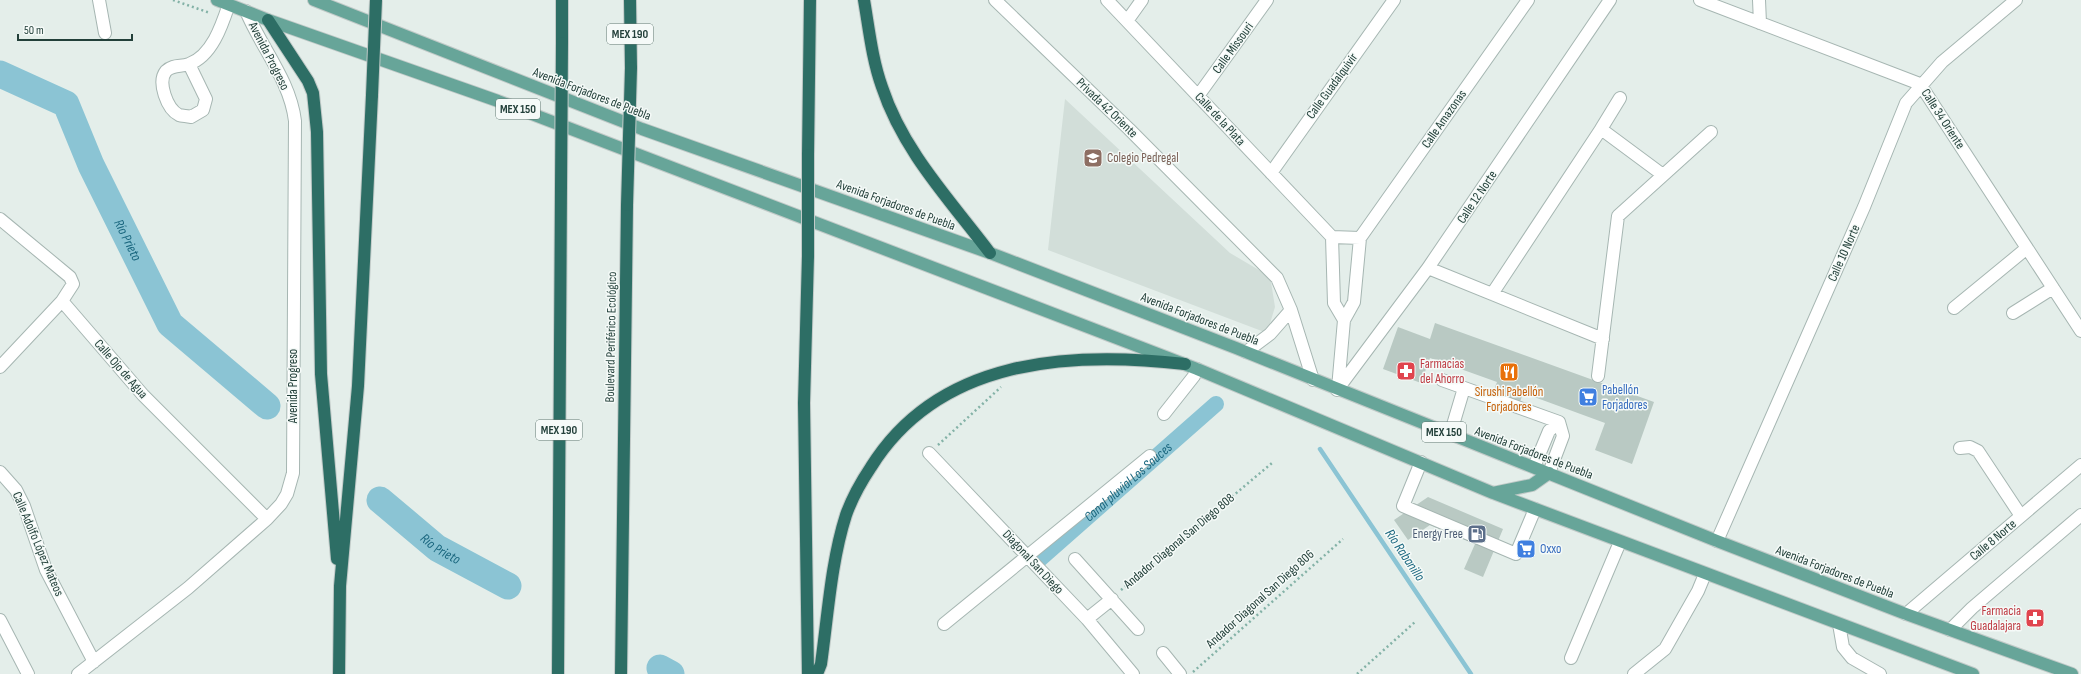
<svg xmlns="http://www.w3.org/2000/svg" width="2081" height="674" viewBox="0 0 2081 674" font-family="'Sofia Sans Condensed',sans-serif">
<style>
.built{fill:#d2ded9}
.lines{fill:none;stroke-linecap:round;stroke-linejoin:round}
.stream{stroke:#8bc4d4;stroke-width:4.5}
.canal{stroke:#8bc4d4;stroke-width:16}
.river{stroke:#8bc4d4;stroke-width:27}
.building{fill:#b9c9c3}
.minor-casing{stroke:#a6b6b2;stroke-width:14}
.major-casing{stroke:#c1cac8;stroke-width:14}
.highway-casing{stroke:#c1cac8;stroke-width:14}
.path{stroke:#84b2a7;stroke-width:2.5;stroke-dasharray:2 3;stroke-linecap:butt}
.minor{stroke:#fff;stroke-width:12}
.major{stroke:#67a599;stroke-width:12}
.highway{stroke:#2d6e65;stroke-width:12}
.highway-bridge-casing{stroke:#c1cac8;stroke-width:14;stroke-linecap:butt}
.highway-bridge{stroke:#2d6e65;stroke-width:12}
.labels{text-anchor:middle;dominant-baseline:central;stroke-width:3;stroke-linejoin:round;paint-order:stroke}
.shield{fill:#f5faf8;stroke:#627873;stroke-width:1}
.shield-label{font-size:12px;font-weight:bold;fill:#23403a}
.street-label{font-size:13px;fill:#23403a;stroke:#f5faf8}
.education-label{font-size:13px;fill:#785e54;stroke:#f5faf8;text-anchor:start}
.health-label{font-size:13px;fill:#be3a42;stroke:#f5faf8;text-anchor:start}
.shop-label{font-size:13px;fill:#366cbe;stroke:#f5faf8;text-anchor:start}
.food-label{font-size:13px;fill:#c56008;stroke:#f5faf8}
.service-label{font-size:13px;fill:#4e5e75;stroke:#f5faf8;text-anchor:end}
.water-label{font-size:14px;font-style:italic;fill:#1a677f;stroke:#f5faf8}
</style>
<rect width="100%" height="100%" fill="#e4eeea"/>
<path class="built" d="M1065 99 1230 253 1264 273 1271 282 1275 307 1267 333 1048 250Z"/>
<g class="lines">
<path class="stream" d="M1320 449 1471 674"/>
<path class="canal" id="s1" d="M1040 559 1216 404"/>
<g class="river">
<path id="s2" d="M0 74 66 104 91 165 170 324 267 406"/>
<path id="s3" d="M380 500 437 548 508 586"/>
<path d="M660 668 671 674"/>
</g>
</g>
<path class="building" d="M1435 323 1654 402 1632 464 1595 450 1605 423 1523 393 1520 402 1493 392 1497 382 1430 358 1421 383 1383 369 1398 327 1430 339Z
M1428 497 1503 529 1483 577 1464 569 1475 544 1430 525 1408 540 1394 520Z"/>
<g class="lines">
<g class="minor-casing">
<path id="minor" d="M99 0 105 33
M995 0 1129 129 1277 278 1291 310 1313 380
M1107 0 1332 237
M1700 0 1920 84 2081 331
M1759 0 1760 23
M1127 21 1142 0
M189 64 206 99 203 110 191 117C188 116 182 116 179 115 167 109 157 82 166 71 173 64 181 67 189 64 212 56 222 25 229 4
M1198 96 1267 0
M1601 129 1663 175
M1271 173 1394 0
M0 219 70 277 73 284 62 301 0 367
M1332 237 1334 303 1344 320
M1332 237 1360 238
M1428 268 1603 339
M1492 294 1601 129 1620 98
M62 301 143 395 267 519
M1954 308 2027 248
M2013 313 2053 288
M1246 352 1270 334 1291 310
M1598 376 1618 216 1711 132
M1442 380 1559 422
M1338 388 1344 320 1354 302 1360 238 1528 0
M1337 390 1428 268 1610 0
M1164 414 1194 376 1197 369
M1450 435 1464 388
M1960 448 1970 447 1978 451 2021 516
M929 453 1087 619 1133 674
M1421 462 1403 506 1516 554 1535 509
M1534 467 1549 431 1559 422 1563 436 1549 473
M0 472 16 490 24 506 46 570 94 662
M1717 541 1864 207 1906 103 1942 62 2016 0
M1075 559 1138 629
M1906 614 2081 465
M1087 619 1112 599
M0 620 28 674
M944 624 1150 456
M1839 624 1843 647 1852 658 1880 674
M1950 630 1972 608 2081 515
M1163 653 1180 674
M1571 658 1620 542
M78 674 188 588 267 519 281 504 287 494 293 473 295 121C290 80 262 49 246 11
M1634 674 1665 649 1698 591 1705 574"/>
</g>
<g class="major-casing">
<path id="major" d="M217 0 268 20 498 101 1093 329 1197 369 1493 493 1973 674
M314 0 642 129 990 253 1236 348 1717 541 1906 614 2072 674
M1493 493 1532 485 1549 473"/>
</g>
<g class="highway-casing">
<path id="highway" d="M630 0 631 68
M864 0C869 29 872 59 882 87 903 151 950 200 990 253
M268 20 308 81 313 93 317 132 321 374 337 559
M562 43V0
M808 155 810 0
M808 256 804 403 808 674
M339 674 340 586 358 386 372 95
M558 674 561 186
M621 674 627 205
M817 674 821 664C828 614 831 562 846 515 852 498 861 482 871 467 939 358 1070 351 1185 364"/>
</g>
<path class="path" d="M173 0 210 13
M938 445 1001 387
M1121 590 1272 463
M1193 672 1343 539
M1357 674 1415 622"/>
<use href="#minor" class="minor"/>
<use href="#major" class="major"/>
<use href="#highway" class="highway"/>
<g class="highway-bridge-casing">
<path id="highway-bridge" d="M372 95 376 0
M561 186 562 43
M627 205 631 68
M808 256V155"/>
</g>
<use href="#highway-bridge" class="highway-bridge"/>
</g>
<defs>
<g id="school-square" transform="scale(1)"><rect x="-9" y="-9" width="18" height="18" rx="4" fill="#8d6e63" stroke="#f5faf8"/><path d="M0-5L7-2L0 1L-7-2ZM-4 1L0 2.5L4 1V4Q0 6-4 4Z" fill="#fff"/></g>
<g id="pharmacy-square" transform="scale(1)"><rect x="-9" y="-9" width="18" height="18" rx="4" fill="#e0444e" stroke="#f5faf8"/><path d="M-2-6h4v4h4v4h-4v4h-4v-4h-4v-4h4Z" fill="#fff"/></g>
<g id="restaurant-square" transform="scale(1)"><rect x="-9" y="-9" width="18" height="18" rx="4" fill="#e8710a" stroke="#f5faf8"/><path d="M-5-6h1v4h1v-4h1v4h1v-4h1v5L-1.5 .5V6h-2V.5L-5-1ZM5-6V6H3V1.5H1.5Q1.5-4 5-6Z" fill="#fff"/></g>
<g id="supermarket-square" transform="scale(1)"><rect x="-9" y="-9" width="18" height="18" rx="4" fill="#3f7fe0" stroke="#f5faf8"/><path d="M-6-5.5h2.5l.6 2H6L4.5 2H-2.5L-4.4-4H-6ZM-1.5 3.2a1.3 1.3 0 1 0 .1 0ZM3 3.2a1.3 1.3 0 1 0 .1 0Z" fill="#fff"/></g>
<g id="fuel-square" transform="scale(1)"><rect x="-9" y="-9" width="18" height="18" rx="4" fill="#5c6f8a" stroke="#f5faf8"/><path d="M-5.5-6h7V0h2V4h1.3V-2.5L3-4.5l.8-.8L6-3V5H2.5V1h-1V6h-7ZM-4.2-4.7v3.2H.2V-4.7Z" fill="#fff"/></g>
</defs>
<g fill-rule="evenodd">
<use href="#school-square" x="1093" y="158"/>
<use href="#pharmacy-square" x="1406" y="371"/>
<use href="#restaurant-square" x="1509" y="372"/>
<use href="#supermarket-square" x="1588" y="397"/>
<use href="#fuel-square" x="1477" y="534"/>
<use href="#supermarket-square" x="1526" y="549"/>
<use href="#pharmacy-square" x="2035" y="618"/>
</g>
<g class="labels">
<g class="shield">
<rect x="607" y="24" width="46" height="20" rx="3"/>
<rect x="496" y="99" width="44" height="20" rx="3"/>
<rect x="536" y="420" width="46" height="20" rx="3"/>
<rect x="1422" y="422" width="44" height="20" rx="3"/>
</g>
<g class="shield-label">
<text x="630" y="34">MEX 190</text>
<text x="518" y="109">MEX 150</text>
<text x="559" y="430">MEX 190</text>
<text x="1444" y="432">MEX 150</text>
</g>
<g class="street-label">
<text transform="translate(1233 48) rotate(-54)">Calle Missouri</text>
<text transform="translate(269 56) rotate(63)">Avenida Progreso</text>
<text transform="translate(1332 86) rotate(-54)">Calle Guadalquivir</text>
<text transform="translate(592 94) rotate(21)">Avenida Forjadores de Puebla</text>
<text transform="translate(1107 108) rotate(44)">Privada 42 Oriente</text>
<text transform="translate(1220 119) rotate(47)">Calle de la Plata</text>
<text transform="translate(1444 119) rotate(-55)">Calle Amazonas</text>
<text transform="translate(1943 119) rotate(57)">Calle 34 Oriente</text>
<text transform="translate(1477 197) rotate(-56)">Calle 12 Norte</text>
<text transform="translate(896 205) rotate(20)">Avenida Forjadores de Puebla</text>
<text transform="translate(1844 253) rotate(-66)">Calle 10 Norte</text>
<text transform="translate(1200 319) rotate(21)">Avenida Forjadores de Puebla</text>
<text transform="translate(611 337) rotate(-89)">Boulevard Periférico Ecológico</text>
<text transform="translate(121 369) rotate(49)">Calle Ojo de Agua</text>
<text transform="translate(293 386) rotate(-90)">Avenida Progreso</text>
<text transform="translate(1534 453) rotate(21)">Avenida Forjadores de Puebla</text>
<text transform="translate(1993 540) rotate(-40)">Calle 8 Norte</text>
<text transform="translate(1179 541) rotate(-40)">Andador Diagonal San Diego 808</text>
<text transform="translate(38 544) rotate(67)">Calle Adolfo López Mateos</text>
<text transform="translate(1033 562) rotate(47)">Diagonal San Diego</text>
<text transform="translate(1835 572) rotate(21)">Avenida Forjadores de Puebla</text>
<text transform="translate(1260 599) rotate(-42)">Andador Diagonal San Diego 806</text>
</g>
<g class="education-label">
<text x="1107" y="158">Colegio Pedregal</text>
</g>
<g class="health-label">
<text x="1420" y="364">Farmacias<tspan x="1420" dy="15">del Ahorro</tspan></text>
<text x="2021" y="611" text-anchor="end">Farmacia<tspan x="2021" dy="15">Guadalajara</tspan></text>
</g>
<g class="shop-label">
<text x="1602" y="390">Pabellón<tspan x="1602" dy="15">Forjadores</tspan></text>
<text x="1540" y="549">Oxxo</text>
</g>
<g class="food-label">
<text x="1509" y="392">Sirushi Pabellón<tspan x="1509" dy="15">Forjadores</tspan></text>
</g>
<g class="service-label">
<text x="1463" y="534">Energy Free</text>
</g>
<g class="water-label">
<text stroke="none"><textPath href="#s2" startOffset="222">Río Prieto</textPath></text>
<text stroke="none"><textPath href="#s1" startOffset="117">Canal pluvial Los Sauces</textPath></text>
<text stroke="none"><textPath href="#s3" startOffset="78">Río Prieto</textPath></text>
<text transform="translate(1405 555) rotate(56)">Río Rabanillo</text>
</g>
</g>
<path d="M18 34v6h114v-6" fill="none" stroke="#23403a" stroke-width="2"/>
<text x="24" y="34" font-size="12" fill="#23403a" stroke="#f5faf8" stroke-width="3" paint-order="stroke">50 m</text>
</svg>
